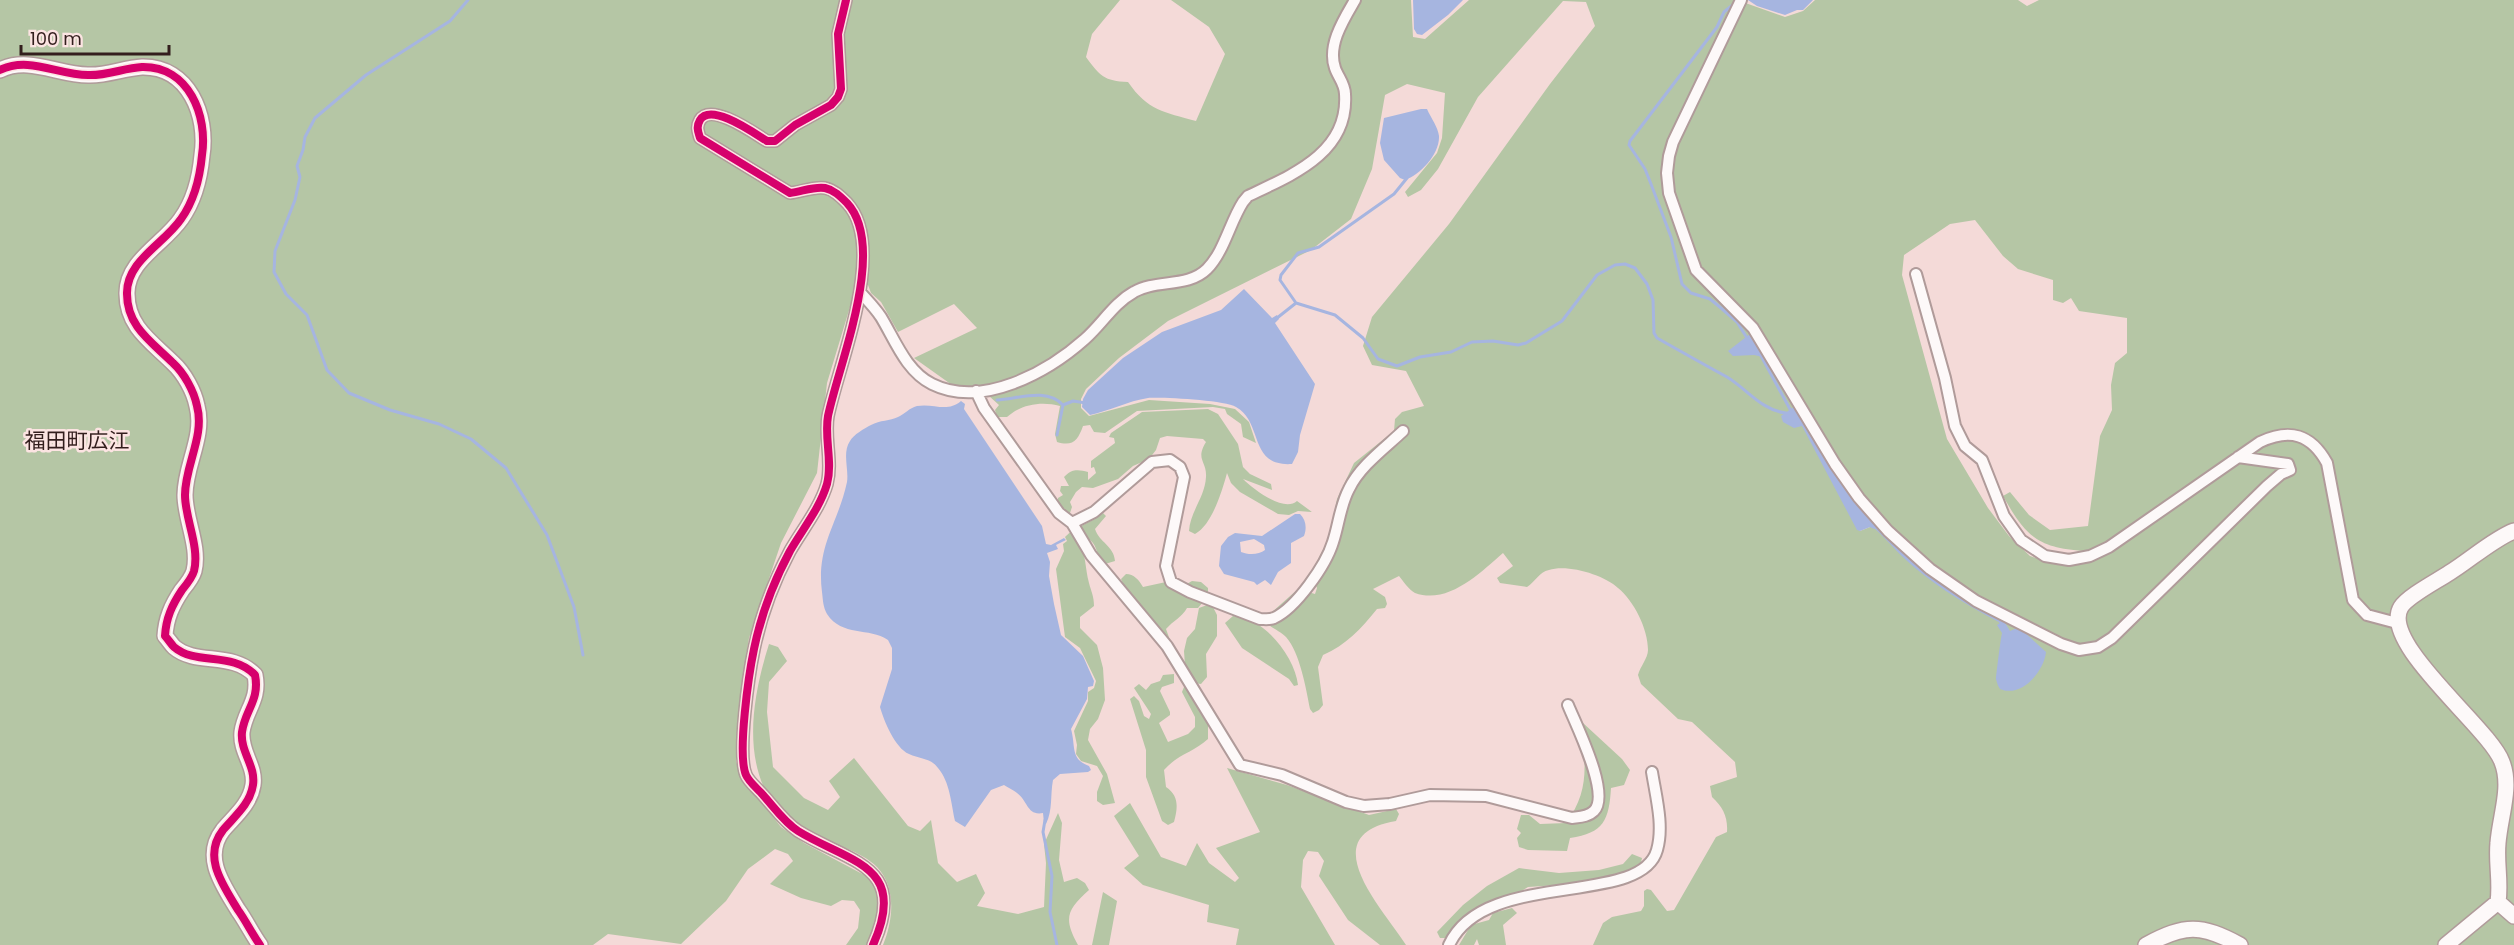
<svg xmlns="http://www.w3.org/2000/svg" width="2514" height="945" viewBox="0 0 2514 945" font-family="Poppins,'Noto Sans JP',sans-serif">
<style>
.forest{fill:#b5c6a5;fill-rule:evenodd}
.water{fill:#a6b5e0;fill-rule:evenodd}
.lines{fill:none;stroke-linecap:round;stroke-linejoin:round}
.stream{stroke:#a6b5e0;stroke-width:3}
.street-casing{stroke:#b09b9a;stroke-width:14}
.secondary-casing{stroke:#b09b9a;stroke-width:18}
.street{stroke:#fdf9f9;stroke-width:10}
.secondary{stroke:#fdf9f9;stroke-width:15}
.cycleway-casing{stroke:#fce4e2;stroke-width:11}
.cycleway{stroke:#d6006c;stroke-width:8}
.labels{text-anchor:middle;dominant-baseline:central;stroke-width:5;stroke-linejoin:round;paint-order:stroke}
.quarter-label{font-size:21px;fill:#331e1d;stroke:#fce4e2}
</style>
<rect width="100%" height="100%" fill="#f4dad8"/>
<path class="forest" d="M0 0H1120L1092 34 1086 57C1100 76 1104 81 1128 82 1148 111 1164 112 1196 121L1225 54 1209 27 1171 0H1411L1413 37 1425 39 1469 0H1737L1785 17 1803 11 1815 0H2018L2027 6 2039 0H2514V945H1593L1603 923 1612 917 1641 911 1644 906V891L1647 889 1651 890 1667 911 1674 910 1716 837 1727 832C1728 817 1723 807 1712 797L1710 786 1737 777 1735 762 1692 722 1678 719 1641 684 1638 675C1640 667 1648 658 1648 650 1648 629 1634 601 1618 588 1604 575 1568 564 1549 570 1539 572 1535 582 1527 587L1500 583 1497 578 1513 566 1503 553C1480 573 1448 605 1415 593 1409 590 1403 581 1399 576L1373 589 1385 597 1387 604 1385 608 1377 609C1361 629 1346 645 1323 655L1318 667 1323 705 1319 710 1313 713 1310 709C1306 688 1300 653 1286 637 1282 633 1275 629 1270 626L1271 613 1298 589 1315 594 1317 588 1311 573 1330 536 1337 499 1354 463 1394 431 1395 419 1402 412 1424 406 1406 371 1372 365 1363 346 1372 317 1449 224 1550 84 1595 26 1586 2 1563 1 1478 97 1438 169 1421 190 1408 197 1405 192 1437 153 1442 138 1445 93 1407 84 1385 95 1372 169 1351 219 1311 250 1168 321 1119 358 1086 389 1081 399V408L1089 416 1149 400 1210 404 1235 409 1249 422 1256 443 1243 437 1241 424 1227 414 1225 409 1213 407 1137 411 1105 433 1094 432 1090 425 1083 426C1078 440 1073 447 1057 442L1055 434 1060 406C1042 401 1021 404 1007 417H997L995 410 999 405 989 396 967 386 952 385 914 358 977 328 954 304 898 332 881 302 871 293 868 285 859 284 850 307 827 383 817 473 781 543 749 638 742 681 736 761 741 776 781 827 804 843 868 877 877 891 879 911 867 945H846L858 928 860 910 854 901 842 900 831 906 801 898 770 884 793 861 788 854 775 849 748 869 726 901 681 944 608 934 593 945H0ZM1975 220 2003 256 2018 269 2053 280V300L2063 303 2071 298 2079 311 2127 318V353L2115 363 2111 385 2112 410 2100 436 2088 526 2050 530 2029 515 2010 492 2003 496C2026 537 2038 548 2085 551L2087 562 2058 565 2030 556 2009 536 1988 508 1947 439 1902 275 1904 255 1950 224ZM1802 425 1847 490 1868 516 1870 527 1860 531Z
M1208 409 1218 414 1238 444 1243 467 1250 474 1271 484 1272 490 1243 479C1253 489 1284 513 1297 501L1312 512 1298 511 1289 515 1278 514 1240 492 1231 483 1227 473C1222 491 1212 525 1195 534L1189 531C1190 512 1205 497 1206 477 1207 461 1195 460 1206 442L1203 439 1167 436 1160 438 1156 450 1149 459 1133 466 1118 479 1093 488 1082 487 1076 492 1070 502 1072 507 1070 513 1065 514 1058 505V498L1063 495 1060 491 1061 486H1069L1064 477C1071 469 1078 469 1088 472V480L1096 473 1094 467 1091 468V461L1115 443 1114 438 1109 437 1111 433 1142 412Z
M1103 513 1106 516 1095 529C1099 542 1114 546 1115 561L1105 564C1096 557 1098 546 1090 540H1079C1086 554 1085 568 1089 583 1091 591 1094 596 1094 606L1080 617V628L1097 645 1103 668 1105 700 1098 719 1090 729 1088 740 1107 774 1115 803 1103 805 1097 801V792L1103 776 1097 766 1081 761 1076 754 1077 745 1074 731 1088 701V692L1094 688 1096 681 1080 648 1065 637 1056 569 1064 551 1063 544 1067 541 1065 537C1075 526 1092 523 1103 513Z
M1126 574C1134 574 1139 580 1143 587L1166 582 1185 585 1192 581 1201 582 1208 588V596L1198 608H1187C1182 617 1173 621 1166 629L1171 643 1164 638 1124 586 1121 579Z
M1207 605 1213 607 1217 615V636L1206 654 1207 677 1201 684 1194 683 1185 666 1184 651 1187 638 1195 629 1199 608Z
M1233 616C1263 616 1295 657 1298 685L1294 686 1289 679 1242 648 1225 623Z
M769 644 778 647 787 661 769 682 767 712 773 767 804 798 828 810 840 797 829 781 854 758 908 826 920 831 931 820 938 863 957 882 976 874 985 893 977 906 1018 914 1044 907 1046 863 1044 844 1058 813 1062 823 1059 860 1064 882 1077 878 1085 883 1089 890C1067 910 1063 918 1078 945H883C893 921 897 888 877 867 861 851 832 844 812 833 803 828 795 821 787 814 781 810 773 805 770 799 742 753 754 692 769 644Z
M1174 674V683L1162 687 1160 691 1170 712V715L1159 723 1168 742 1188 734 1195 727V717L1182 692 1184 687 1188 686 1208 721V739C1194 752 1178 754 1164 770L1166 787C1179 796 1178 807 1174 822L1168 825 1162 821 1146 777V750L1130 699 1134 696 1139 701 1144 716 1149 719 1151 714 1134 688 1139 684 1146 690 1151 684 1160 681 1163 675Z
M1583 723 1622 759 1630 770 1624 785 1611 788C1609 820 1604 833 1570 838L1567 851 1528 850 1519 847 1517 838 1521 833 1517 829 1521 815H1529L1540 824 1566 823C1590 791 1586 762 1580 724Z
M1227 768 1287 785 1369 815 1396 809 1399 814 1396 821C1312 835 1382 908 1406 945H1380L1348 920 1319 876 1324 861 1318 852 1308 851 1303 860 1301 887 1335 945H1236L1239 929 1207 922 1209 905 1143 885 1124 868 1139 856 1114 816 1130 803 1161 857 1186 866 1197 843 1209 863 1235 882 1239 878 1216 848 1260 832Z
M1632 854 1642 858 1641 863 1628 871 1587 883 1528 887 1518 893 1493 900 1470 913 1447 938H1440L1437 932 1463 905 1487 886 1519 868 1559 873 1599 870 1623 864Z
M1103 892 1117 901 1109 945H1092Z
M1512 908 1517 913 1503 925 1506 945H1479L1477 939 1474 945H1459L1471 925 1489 920 1493 913Z"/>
<path class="water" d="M1413 0H1463L1448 15 1422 35 1417 34 1414 29Z
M1748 0H1813L1803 10H1797L1785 15 1757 6Z
M1421 109H1427C1431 118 1438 127 1439 136 1440 154 1420 175 1405 180L1400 178 1384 160 1380 143 1384 118Z
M1244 289 1272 318 1277 315 1279 319 1275 323 1315 384 1300 435 1298 452 1292 464C1248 467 1264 423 1236 407 1224 400 1162 397 1148 398 1128 401 1109 411 1090 415L1082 407 1083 399 1088 390 1123 358 1162 332 1221 310Z
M1750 334 1763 353V357L1754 355 1733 356 1728 351Z
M961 401 965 404 964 409 1042 526 1046 544 1051 545 1064 538 1066 540 1056 545 1058 549 1047 553 1050 562 1049 576 1054 604 1061 635 1083 656 1094 681 1093 686 1088 687 1087 699 1071 729C1076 747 1070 759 1089 766L1091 770 1088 772 1060 774 1053 780C1050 796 1053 809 1046 824L1044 823 1043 813C1027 816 1028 801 1017 793 1014 790 1008 788 1004 785L991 790 965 827 955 821C951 803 950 782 938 768 931 758 920 759 909 754 895 748 884 721 880 707L892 669V648L888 640C869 627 842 637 827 614 823 607 823 600 822 592 816 546 838 524 847 482 849 469 842 453 850 441 853 435 865 428 871 425 880 420 890 421 898 417 905 414 909 408 917 406 934 403 947 413 961 401Z
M1795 406 1847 490 1877 527 1874 529 1870 527 1860 531 1857 530 1802 426 1794 428 1783 422 1781 416Z
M1295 514H1300C1306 520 1307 528 1304 536L1291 543V563L1278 572 1271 585 1265 580 1257 585 1254 582 1224 574 1219 566 1221 546 1228 537 1235 533 1262 536ZM1254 539 1264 545 1265 550C1259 555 1248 555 1241 552L1240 542Z
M2004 621 2010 631 2017 628 2022 630 2046 652C2044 672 2021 698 2000 689 1998 686 1997 683 1996 679 1996 676 2001 636 2002 633L1997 625Z"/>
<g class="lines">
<path class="stream" d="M468 0 450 21 366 75 315 118 305 137 303 150 297 166 300 177 295 200 275 251 274 272 286 294 307 315 327 370 349 393 390 410 439 424 471 439 506 468 547 535 574 607 583 655
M1735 3 1724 12 1717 27 1630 141 1629 145 1645 169 1651 184 1671 237 1682 284 1691 293 1710 299 1721 308 1737 322 1747 338
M1407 178 1394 194 1319 247 1298 253 1281 275 1280 280 1296 303 1335 315 1363 338 1378 359 1397 366 1420 357 1451 352 1472 342 1493 341 1518 345 1526 343 1562 321 1597 275 1615 265 1625 264 1635 268 1647 284 1653 300 1654 333 1657 338C1680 351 1703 364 1727 377 1747 389 1761 410 1786 413
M1277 318 1296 303
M1760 354 1791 411
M997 400C1018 399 1046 387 1063 405L1073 401 1086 403
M1057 435 1063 405
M1873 525C1885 535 1895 548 1906 558 1934 584 1967 604 2000 621L2002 625
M1045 820 1043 832 1052 876 1050 912 1057 945"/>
<g class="street-casing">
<path id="street" d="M846 0 838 34 841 89 838 97 831 105 795 125 775 141H767C754 133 711 102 700 120 696 127 698 131 700 138L790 193C801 192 814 186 825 188 834 190 840 196 847 203 888 247 839 363 828 416 824 438 833 462 827 484 820 508 802 530 790 551 774 581 761 615 754 649 749 673 737 754 746 775 749 782 758 789 763 795 774 807 784 822 798 831 850 863 909 865 873 945
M1741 0 1673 142 1669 156 1667 173 1669 193 1696 270 1753 328 1835 464 1859 498 1888 531 1930 569 1976 601 2061 644 2079 650 2098 647 2112 638 2267 486 2281 474 2290 470 2288 464 2238 457
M1916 274 1945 378 1955 426 1965 446 1982 460 2004 516 2021 540 2045 556 2069 560 2090 556 2109 547 2260 442C2290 428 2311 434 2327 463L2353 600 2367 615 2397 623
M860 292C867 300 875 308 881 317 895 340 906 371 932 384 982 409 1048 372 1085 339 1102 324 1114 303 1134 292 1156 279 1188 288 1207 269 1224 252 1230 222 1243 202L1248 196C1292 175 1349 153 1345 94 1345 84 1338 77 1335 68 1327 45 1344 19 1355 0
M976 391 984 408 1059 513 1072 523 1091 555 1167 646 1240 765 1282 775 1346 802 1364 806 1390 804 1430 795 1486 796 1572 818C1579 817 1588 817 1594 811 1611 794 1576 725 1568 705
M1072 523 1094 512 1152 462 1170 460 1180 467 1184 477 1166 566 1171 582 1190 592 1260 619C1265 619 1269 620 1274 618 1296 608 1326 565 1333 542 1339 524 1340 506 1349 489 1360 466 1385 448 1403 431
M1449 945C1484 868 1641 908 1657 850 1664 826 1656 797 1652 772"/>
</g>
<g class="secondary-casing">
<path id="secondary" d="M0 70C29 56 58 75 88 75 106 76 124 68 142 67 189 66 208 116 202 155 200 177 194 201 181 219 164 244 126 261 127 294 127 327 152 342 173 363 184 373 194 391 197 406 205 436 185 465 185 495 185 519 200 547 194 571 192 578 187 584 182 590 172 605 166 618 165 636 168 639 171 644 174 647 196 666 232 651 255 675 260 700 245 710 242 732 240 752 256 766 253 785 250 804 235 816 223 830 202 857 223 885 238 910 246 921 252 934 260 945
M2498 902 2514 916
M2146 945C2185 924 2201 924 2240 945
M2446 945 2498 902C2501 882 2496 863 2498 843 2500 816 2512 787 2502 762 2490 728 2379 643 2401 607 2408 596 2437 581 2449 573 2469 561 2493 539 2514 531"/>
</g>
<use href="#street" class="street"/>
<use href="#secondary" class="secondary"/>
<g class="cycleway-casing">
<path id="cycleway" d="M846 0 838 34 841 89 838 97 831 105 795 125 775 141H767C754 133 711 102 700 120 696 127 698 131 700 138L790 193C801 192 814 186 825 188 834 190 840 196 847 203 888 247 839 363 828 416 824 438 833 462 827 484 820 508 802 530 790 551 774 581 761 615 754 649 749 673 737 754 746 775 749 782 758 789 763 795 774 807 784 822 798 831 850 863 909 865 873 945
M0 70C29 56 58 75 88 75 106 76 124 68 142 67 189 66 208 116 202 155 200 177 194 201 181 219 164 244 126 261 127 294 127 327 152 342 173 363 184 373 194 391 197 406 205 436 185 465 185 495 185 519 200 547 194 571 192 578 187 584 182 590 172 605 166 618 165 636 168 639 171 644 174 647 196 666 232 651 255 675 260 700 245 710 242 732 240 752 256 766 253 785 250 804 235 816 223 830 202 857 223 885 238 910 246 921 252 934 260 945"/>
</g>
<use href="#cycleway" class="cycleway"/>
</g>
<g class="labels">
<g class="quarter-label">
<text x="77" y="440">福田町広江</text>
</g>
</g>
<path d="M21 45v9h148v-9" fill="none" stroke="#331e1d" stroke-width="3"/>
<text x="30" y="45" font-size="18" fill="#331e1d" stroke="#fce4e2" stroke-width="4.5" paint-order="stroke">100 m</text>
</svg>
